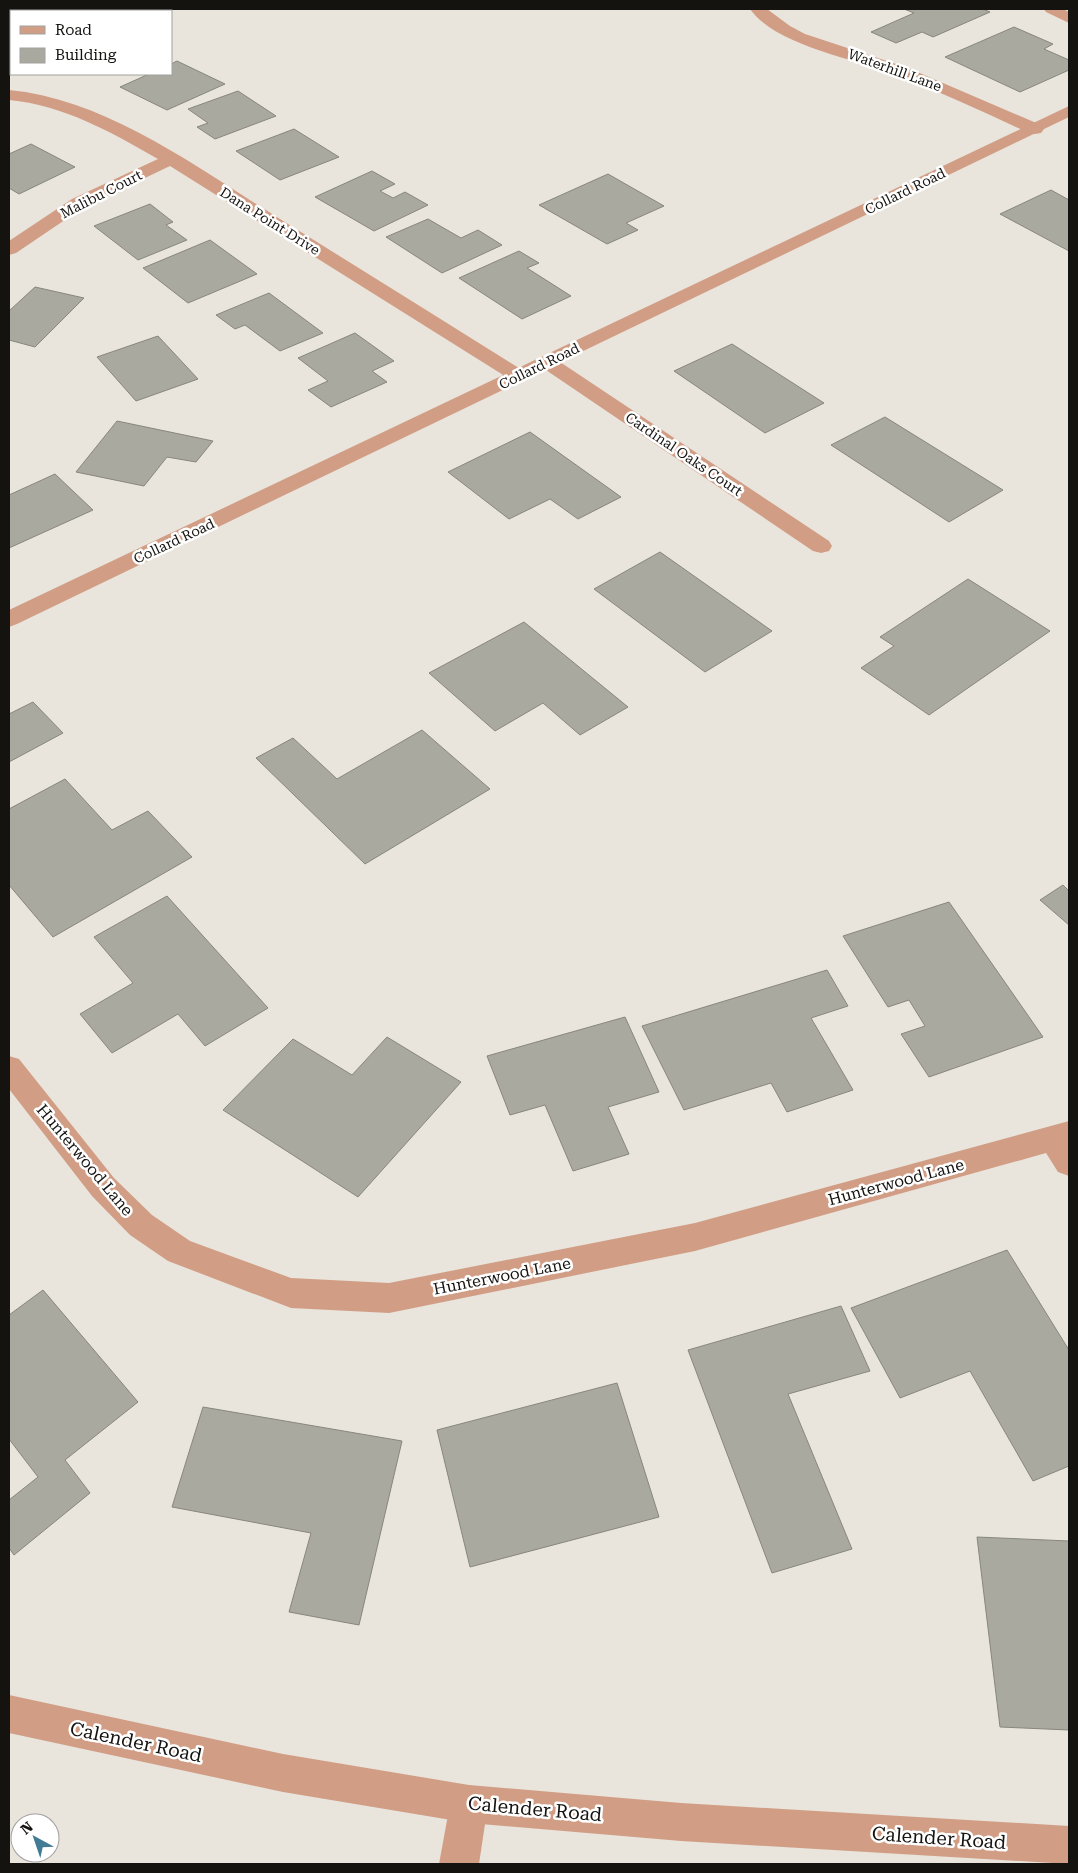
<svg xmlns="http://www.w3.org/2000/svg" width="1078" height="1873" viewBox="0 0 1078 1873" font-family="'Roboto Serif',serif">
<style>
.building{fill:#a9a9a0;stroke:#87877f}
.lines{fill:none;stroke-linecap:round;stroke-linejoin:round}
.minor{fill:#d19e85;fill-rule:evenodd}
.tertiary{fill:#d19e85;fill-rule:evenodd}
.labels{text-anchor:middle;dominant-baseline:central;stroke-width:5;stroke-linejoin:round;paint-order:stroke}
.far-street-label{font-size:14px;fill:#151310;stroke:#fff}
.street-label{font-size:16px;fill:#151310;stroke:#fff}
.near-street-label{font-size:19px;fill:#151310;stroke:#fff}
</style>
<rect width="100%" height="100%" fill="#e9e4dc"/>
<path class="building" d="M904 9H983L990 12 933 37 922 32 896 43 871 32 914 13Z
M1014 27 1053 44 1044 49 1069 60V70L1020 92 945 57Z
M11 38V64H9V39Z
M177 61 225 84 167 110 120 87 149 74H171V64Z
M238 91 276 116 215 139 197 127 208 123 188 109Z
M294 129 339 157 280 180 236 151Z
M31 144 75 167 19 194 9 188V154Z
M372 171 395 184 380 191 393 198 405 192 428 205 374 231 315 197Z
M608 174 664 206 626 223 638 230 607 244 539 205Z
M1051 190 1069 200V251L1000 214Z
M150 204 173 222 166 225 187 240 138 260 94 226Z
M428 219 461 238 478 230 502 245 442 273 386 237Z
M210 240 257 274 188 303 143 268Z
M519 251 539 263 527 268 571 296 522 319 459 278Z
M35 287 84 298 35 347 9 340V311Z
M269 293 323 333 280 351 245 325 235 329 216 315Z
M355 333 394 361 372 371 387 382 331 407 308 390 328 381 298 358Z
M158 336 198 379 136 401 97 357Z
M732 344 824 403 765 433 674 371Z
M885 417 1003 490 949 522 831 445Z
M117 421 213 441 196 462 167 457 144 486 76 472Z
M530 432 621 497 578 519 550 499 509 519 448 472Z
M55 474 93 510 9 548V495Z
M660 552 772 631 705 672 594 589Z
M968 579 1050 631 929 715 861 668 894 646 880 637Z
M524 622 628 707 580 735 543 703 495 731 429 673Z
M33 702 63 733 9 762V714Z
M422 730 490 789 365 864 256 758 293 738 337 779Z
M65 779 112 830 148 811 192 857 53 937 9 885V809Z
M1063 885 1069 891V925L1040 900Z
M167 896 268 1008 205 1046 178 1014 112 1053 80 1014 133 983 94 937Z
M949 902 1043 1037 929 1077 901 1034 925 1026 909 1000 888 1007 843 936Z
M827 970 848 1006 811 1018 853 1090 787 1112 771 1083 684 1110 642 1026Z
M625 1017 659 1092 608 1107 629 1154 573 1171 545 1105 510 1115 487 1056Z
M387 1037 461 1082 358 1197 223 1110 293 1039 352 1075Z
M1007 1250 1069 1350V1466L1033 1481 970 1371 900 1398 851 1308Z
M43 1290 138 1402 65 1460 90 1493 14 1555 9 1548V1500L38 1477 9 1439V1315Z
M841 1306 870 1371 788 1394 852 1549 772 1573 688 1350Z
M617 1383 659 1517 470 1567 437 1430Z
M203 1407 402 1441 359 1625 289 1612 311 1533 172 1507Z
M977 1537 1069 1541V1730L1000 1727Z"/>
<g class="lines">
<path class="minor" d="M750 9H767L790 26 805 34 908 68 1041 125 1044 129 1041 133 1035 134 1029 133C986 113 943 93 899 76 857 59 776 46 750 9Z
M1044 9H1063L1069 12V23L1046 12Z
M9 90C107 99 199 169 280 219 362 270 444 321 525 372L528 376 525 380 518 382 511 380 170 166 84 207 16 253 9 255V241L72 199 158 159C111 132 63 105 9 100Z
M547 356 554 358 829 541 832 546 829 551 821 553 813 551 540 366 537 362 540 358Z
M9 1056 19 1059 114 1178 152 1215 190 1241 291 1278 389 1283 695 1223 1069 1121V1176L1058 1172 1046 1153 695 1251 389 1313 291 1308 168 1261 130 1235 92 1196 9 1089Z
M469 1785 483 1790 488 1804 479 1864H439L450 1804 455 1790Z"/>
<path class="tertiary" d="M1069 106V117L17 624 9 627V610Z
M9 1695 283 1754 469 1785 681 1803 1069 1826V1864L681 1841 469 1823 283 1792 9 1733Z"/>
</g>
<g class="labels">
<g class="far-street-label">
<text transform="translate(895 70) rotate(20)">Waterhill Lane</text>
<text transform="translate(905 191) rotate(-26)">Collard Road</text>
<text transform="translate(101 194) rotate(-27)">Malibu Court</text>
<text transform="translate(270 221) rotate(32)">Dana Point Drive</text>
<text transform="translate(539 366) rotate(-26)">Collard Road</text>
<text transform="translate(684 454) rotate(34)">Cardinal Oaks Court</text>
<text transform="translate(174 541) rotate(-25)">Collard Road</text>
</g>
<g class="street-label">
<text transform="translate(85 1160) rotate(50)">Hunterwood Lane</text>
<text transform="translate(896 1182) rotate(-15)">Hunterwood Lane</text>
<text transform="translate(502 1276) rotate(-11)">Hunterwood Lane</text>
</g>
<g class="near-street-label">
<text transform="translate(136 1742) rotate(12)">Calender Road</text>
<text transform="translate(535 1809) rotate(5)">Calender Road</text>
<text transform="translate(939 1838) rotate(4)">Calender Road</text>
</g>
</g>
<rect width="1078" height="1873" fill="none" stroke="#151310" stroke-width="20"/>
<rect x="10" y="10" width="162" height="65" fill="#ffffff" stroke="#a1a19f"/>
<rect x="20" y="26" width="25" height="8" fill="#d19e85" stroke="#a1a19f"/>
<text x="55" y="35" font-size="15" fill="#151310">Road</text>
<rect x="20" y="48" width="25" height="15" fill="#a9a9a0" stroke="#a1a19f"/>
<text x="55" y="60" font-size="15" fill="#151310">Building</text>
<g transform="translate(35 1838) rotate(320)"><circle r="24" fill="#ffffff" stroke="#a1a19f"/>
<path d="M0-4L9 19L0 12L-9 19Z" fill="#417c94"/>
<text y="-8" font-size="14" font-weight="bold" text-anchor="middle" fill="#151310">N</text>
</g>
</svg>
